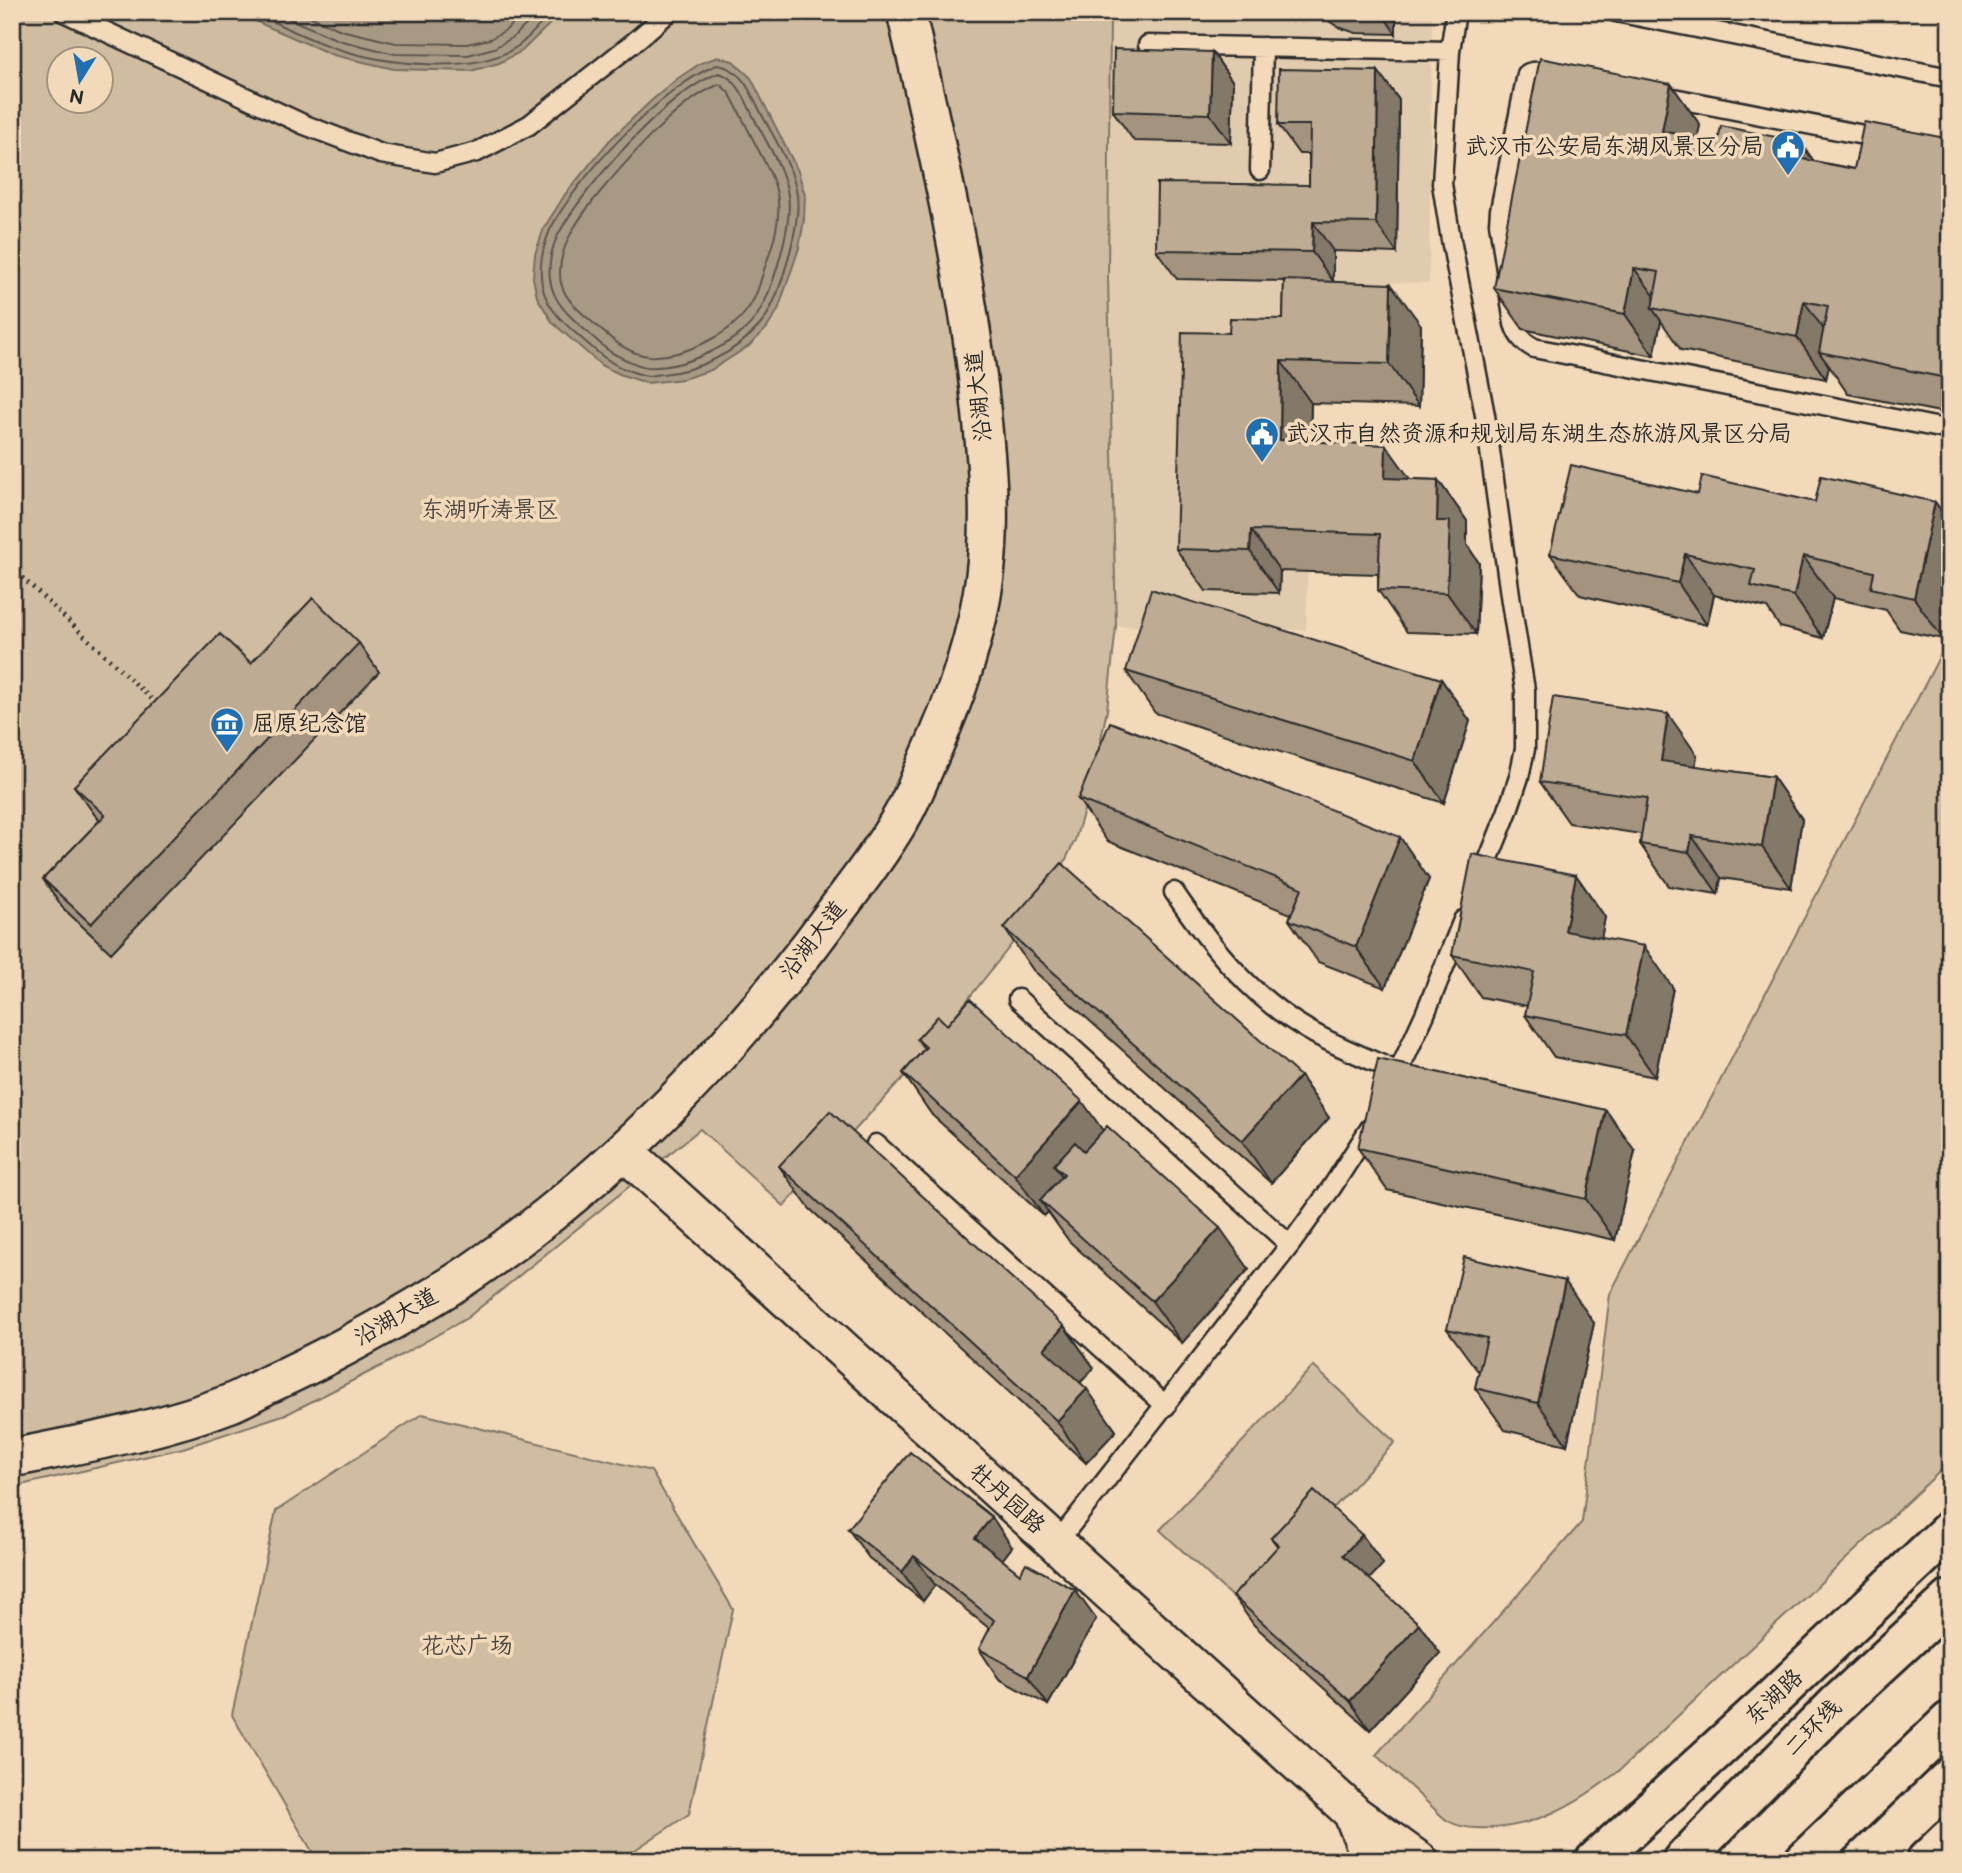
<svg xmlns="http://www.w3.org/2000/svg" width="1962" height="1873" viewBox="0 0 1962 1873" font-family="'Balsamiq Sans','LXGW WenKai TC',sans-serif">
<style>
.built{fill:#e1cbae}
.green{fill:#d0bda1;stroke:#7e7466;stroke-width:2;fill-rule:evenodd}
.water{fill:#a89984;stroke:#766d60;stroke-width:2}
.lines{fill:none;stroke-linecap:round;stroke-linejoin:round}
.shore{stroke:#5d574f;stroke-width:2}
.service-casing{stroke:#2b2b2b;stroke-width:23}
.minor-casing{stroke:#2b2b2b;stroke-width:42}
.primary-casing{stroke:#2b2b2b;stroke-width:44}
.trunk-casing{stroke:#2b2b2b;stroke-width:44}
.path{stroke:#2b2b2b;stroke-width:4.5;stroke-dasharray:2 5;stroke-linecap:butt}
.service{stroke:#f1d9b9;stroke-width:18}
.minor{stroke:#f1d9b9;stroke-width:37}
.primary{stroke:#f1d9b9;stroke-width:38}
.trunk{stroke:#f1d9b9;stroke-width:38}
.wall{fill:#a3937f;stroke:#2b2b2b;stroke-width:2}
.shaded-wall{fill:#847868;stroke:#2b2b2b;stroke-width:2}
.building{fill:#bdab94;stroke:#2b2b2b;stroke-width:2}
.labels{text-anchor:middle;dominant-baseline:central;stroke-width:7;stroke-linejoin:round;paint-order:stroke}
.poi-label{font-size:23px;fill:#2b2b2b;stroke:#f1d9b9;text-anchor:start}
.street-label{font-size:23px;fill:#2b2b2b;stroke:#f1d9b9}
.park-label{font-size:23px;fill:#4c4843;stroke:#f1d9b9}
</style>
<rect width="100%" height="100%" fill="#f1d9b9"/>
<filter id="ink" filterUnits="userSpaceOnUse"><feTurbulence type="fractalNoise" baseFrequency=".0143" numOctaves="2"/><feDisplacementMap in="SourceGraphic" scale="14" xChannelSelector="R" yChannelSelector="G"/><feConvolveMatrix kernelMatrix="1 2 1 2 8 2 1 2 1" color-interpolation-filters="sRGB"/></filter>
<g filter="url(#ink)">
<path class="built" d="M1110 12H1432L1429 283 1315 281 1306 630 1116 626 1108 278Z"/>
<path class="green" d="M12 12H1110L1108 278 1116 626 1107 710 1091 787 1075 840 1054 885 1015 940 919 1061 784 1206 700 1129 467 1318 387 1363 289 1413 183 1448 12 1487ZM60 60H102V102H60Z
M1950 636V1462L1619 1771C1579 1802 1532 1831 1478 1828 1468 1828 1457 1826 1448 1821 1440 1816 1434 1808 1428 1803 1411 1787 1393 1771 1376 1755L1582 1522 1610 1294Z
M1313 1366 1395 1442 1242 1606 1160 1530Z
M422 1414 651 1471 733 1609 689 1814 618 1861H343L313 1853 232 1715 276 1511Z"/>
<path class="water" d="M234 12H562L522 51 499 63 471 71 394 69 333 55Z
M718 57 733 61 751 78 798 171 805 195 804 220 799 248 778 310 767 328 749 346 711 370 683 379 647 383 622 375 602 366 553 323 537 297 533 278 535 254 544 228 566 193 609 141 651 101 677 79 701 63Z"/>
<g class="lines">
<path class="shore" d="M252 12C279 24 307 39 335 48 383 64 475 76 518 46 530 37 541 23 552 12
M274 12 338 40 395 54 468 55 494 48 512 38 540 12
M300 12 341 30 396 43 467 44 490 39 506 30 525 12
M717 65C742 68 751 93 761 113 774 138 793 166 797 195 801 224 779 303 760 325 735 353 700 370 663 374 658 374 652 376 648 376 641 375 633 372 627 370 608 363 595 350 580 337 561 321 542 303 541 277 540 262 544 244 550 230 575 179 664 85 717 65Z
M719 73C738 78 746 102 754 118 766 142 784 168 788 195 793 223 772 294 756 317 736 345 683 369 648 367 637 366 624 359 614 354 606 350 600 343 593 337 575 321 553 305 550 279 548 264 552 246 559 233 584 187 669 91 719 73Z
M718 85H721L730 94C740 113 749 132 759 151 766 165 774 178 777 194 782 218 773 244 765 267 760 281 757 298 747 310 728 336 682 358 649 356 626 354 608 336 591 321 577 309 560 295 560 275 559 243 582 214 601 191 629 158 678 101 718 85Z"/>
<g class="service-casing">
<path id="service" d="M64 12 305 125 381 154 435 163 477 152 529 125 633 43 669 12
M1456 12 1450 51 1442 184 1451 240 1485 415 1511 602 1525 690V749L1519 777 1507 813 1481 878
M1616 12 1950 78
M1148 45 1450 51
M1558 76C1548 74 1536 69 1527 74L1500 210 1499 223 1514 324C1518 336 1523 342 1534 348L1950 430
M1658 95 1884 139
M1260 170 1263 47
M1174 892C1210 945 1251 997 1308 1030 1335 1046 1367 1058 1396 1071
M1018 999 1290 1245
M1393 1084 1425 1014 1463 920
M876 1144 1166 1406
M1056 1544 1290 1245 1332 1187 1370 1128"/>
</g>
<g class="minor-casing">
<path id="minor" d="M624 1151 1352 1812 1372 1861
M12 1458C86 1443 161 1430 231 1403 243 1398 255 1391 267 1385 293 1373 320 1360 346 1346 389 1323 432 1299 473 1271 601 1184 717 1066 811 944 842 902 876 861 902 816 912 799 919 780 927 762 954 703 977 640 985 575 992 519 987 464 981 408 967 274 936 143 906 12
M1352 1813 1419 1861"/>
</g>
<g class="primary-casing">
<path id="primary" d="M1595 1861 1770 1701 1950 1530
M1926 1861 1950 1838"/>
</g>
<g class="trunk-casing">
<path id="trunk" d="M1682 1861 1836 1705 1950 1600
M1804 1861 1950 1721"/>
</g>
<path class="path" d="M12 568 158 705"/>
<use href="#service" class="service"/>
<use href="#minor" class="minor"/>
<use href="#primary" class="primary"/>
<use href="#trunk" class="trunk"/>
</g>
<path class="wall" d="M1324 12H1396V34L1356 33 1338 27 1329 21Z
M1212 52 1233 82 1231 143 1134 141 1113 111Z
M1378 71 1399 100 1397 253 1333 251V281L1421 325 1419 406 1311 403 1310 442 1410 479 1438 480 1467 521V545L1479 563 1476 634 1407 632 1378 590V574L1280 571 1279 593 1206 591 1176 549 1229 333 1283 319 1284 281 1177 279 1156 250 1309 185V154H1299L1278 125Z
M1671 84 1700 125 1697 138 1718 142H1800L1814 161 1854 169 1950 139V414L1848 394 1829 366 1826 379 1681 350 1661 321 1654 356 1523 329 1494 288Z
M1698 494 1815 502H1935L1950 523V609L1943 639 1900 630 1886 610 1833 598 1823 638 1780 627 1767 608 1714 595 1707 625 1580 595 1550 554Z
M359 643 379 672 111 953 64 909 43 879 100 820 95 815 74 786 251 663Z
M1126 671 1441 679 1470 721 1444 803 1155 713Z
M1697 755 1695 766 1773 777 1802 819 1791 888 1721 878 1718 894 1669 886 1640 844 1641 834 1569 823 1540 782Z
M1078 799 1429 879 1385 988 1318 962 1289 920 1291 914 1107 841Z
M1576 875 1605 917 1601 938 1673 988 1655 1077 1554 1057 1525 1015 1527 1006 1481 997 1452 955Z
M1004 928 1300 1076 1329 1118 1271 1183 1033 970Z
M947 1025 1103 1131 1249 1269 1182 1343 1069 1241 1048 1212 1044 1216 932 1115 903 1073 924 1049 917 1039Z
M1358 1148 1635 1151 1615 1240 1387 1190Z
M779 1166 1064 1326 1094 1368 1080 1383 1116 1431 1086 1463 809 1208Z
M1594 1323 1567 1445 1505 1430 1475 1388 1479 1371 1477 1370 1447 1329Z
M848 1529 1012 1547 1002 1560 1020 1574 1096 1619 1048 1705 999 1679 979 1649 990 1629 935 1585 923 1601 869 1558Z
M1362 1535 1383 1564 1369 1579 1419 1624 1440 1653 1370 1730 1254 1625 1233 1596 1278 1547 1271 1538Z"/>
<path class="shaded-wall" d="M1381 12H1396V34Z
M1212 52 1233 82 1231 143 1210 114Z
M1378 71 1399 100 1397 253 1376 223Z
M1671 84 1700 125 1691 173 1662 131Z
M1800 142 1829 183 1797 158Z
M1313 222 1333 251V281L1312 252Z
M1634 268 1664 309 1652 308 1661 321 1654 356 1625 314Z
M1391 284 1421 325 1419 406 1389 364Z
M1804 301 1833 343 1819 352 1829 366 1826 379 1797 337Z
M1950 359V383L1946 378Z
M1281 361 1311 403 1309 482 1280 440Z
M1386 445 1415 486 1385 478Z
M1438 480 1467 521V545L1479 563 1476 634 1447 593 1437 521Z
M1935 502 1950 523V609L1943 639 1914 598Z
M1251 530 1280 571 1279 593 1250 551Z
M1685 554 1714 595 1707 625 1678 583Z
M1803 556 1833 598 1823 638 1794 596Z
M1441 679 1470 721 1444 803 1415 761Z
M1668 714 1697 755 1690 803 1661 761Z
M1773 777 1802 819 1791 888 1762 847Z
M1692 836 1721 878 1718 894 1689 852Z
M1400 837 1429 879 1385 988 1356 947Z
M1576 875 1605 917 1595 972 1565 931Z
M1644 946 1673 988 1655 1077 1626 1035Z
M1300 1076 1329 1118 1271 1183 1242 1141Z
M1082 1101 1111 1142 1064 1174 1054 1165 1070 1188 1040 1200 1048 1212 1044 1216 1015 1175Z
M1606 1110 1635 1151 1615 1240 1586 1199Z
M1220 1228 1249 1269 1182 1343 1152 1301Z
M1565 1281 1594 1323 1567 1445 1538 1403Z
M1064 1326 1094 1368 1073 1390 1044 1349Z
M1087 1389 1116 1431 1086 1463 1057 1421Z
M992 1517 1012 1547 996 1568 975 1538Z
M1362 1535 1383 1564 1364 1585 1343 1555Z
M914 1556 935 1585 923 1601 902 1572Z
M1075 1590 1096 1619 1048 1705 1028 1676Z
M1419 1624 1440 1653 1370 1730 1350 1701Z"/>
<path class="building" d="M1114 49 1212 52 1210 114 1113 111Z
M1540 58 1671 84 1662 131 1718 142 1721 126 1800 142 1797 158 1854 169 1864 122 1950 139V359L1946 378 1819 352 1828 306 1804 301 1797 337 1652 308 1659 272 1634 268 1625 314 1494 288Z
M1279 69 1378 71 1376 223 1313 222 1312 252 1156 250 1157 183 1309 185 1310 125H1278Z
M1284 280 1391 284 1389 364 1281 361 1280 440 1386 445 1385 478 1438 480 1437 521H1450L1447 593 1378 590 1380 534 1251 530 1250 551 1176 549 1182 332 1229 333 1230 318 1283 319Z
M1571 465 1698 494 1702 476 1815 502 1821 476 1935 502 1914 598 1871 588 1874 572 1803 556 1794 596 1751 586 1755 570 1685 554 1678 583 1550 554Z
M1151 589 1441 679 1415 761 1126 671Z
M313 598 359 643 91 924 43 879 105 815 74 786 220 634 251 663Z
M1553 697 1668 714 1661 761 1773 777 1762 847 1692 836 1689 852 1640 844 1647 798 1540 782Z
M1110 722 1400 837 1356 947 1289 920 1302 888 1078 799Z
M1472 854 1576 875 1565 931 1644 946 1626 1035 1525 1015 1534 972 1452 955Z
M1062 863 1300 1076 1242 1141 1004 928Z
M970 999 1082 1101 1015 1175 903 1073 926 1047 917 1039 938 1016 947 1025Z
M1378 1059 1606 1110 1586 1199 1358 1148Z
M830 1111 1064 1326 1044 1349 1087 1389 1057 1421 779 1166Z
M1107 1126 1220 1228 1152 1301 1040 1200 1064 1174 1054 1165 1075 1142 1084 1151Z
M1464 1257 1565 1281 1538 1403 1475 1388 1487 1338 1447 1329Z
M910 1452 992 1517 975 1538 1020 1574 1026 1563 1075 1590 1028 1676 979 1649 994 1620 914 1556 902 1572 848 1529Z
M1314 1491 1362 1535 1343 1555 1419 1624 1350 1701 1233 1596 1279 1545 1271 1538Z"/>
</g>
<defs>
<g id="civic-pin" transform="scale(1.75)"><path d="M0 17L-7.5 6A9.5 9.5 0 1 1 7.5 6Z" fill="#1f6fb2" stroke="#f1d9b9"/><path d="M-.6-6.5H3V-4.5H.6V-3L4-1V1h2V6H-6V1h2V-1L-.6-3ZM-1.2 2.5V6h2.4V2.5Z" fill="#fff"/></g>
<g id="museum-pin" transform="scale(1.75)"><path d="M0 17L-7.5 6A9.5 9.5 0 1 1 7.5 6Z" fill="#1f6fb2" stroke="#f1d9b9"/><path d="M0-6L6-3V-2H-6V-3ZM-5-1h2V3h-2ZM-1-1h2V3h-2ZM3-1h2V3H3ZM-6 4H6V6H-6Z" fill="#fff"/></g>
</defs>
<g fill-rule="evenodd">
<use href="#civic-pin" x="1788" y="147"/>
<use href="#civic-pin" x="1262" y="434"/>
<use href="#museum-pin" x="227" y="724"/>
</g>
<g class="labels">
<g class="poi-label">
<text x="1764" y="147" text-anchor="end">武汉市公安局东湖风景区分局</text>
<text x="1286" y="434">武汉市自然资源和规划局东湖生态旅游风景区分局</text>
<text x="252" y="724">屈原纪念馆</text>
</g>
<g class="street-label">
<text transform="translate(979 396) rotate(-96)">沿湖大道</text>
<text transform="translate(813 940) rotate(-52)">沿湖大道</text>
<text transform="translate(396 1317) rotate(-30)">沿湖大道</text>
<text transform="translate(1007 1499) rotate(42)">牡丹园路</text>
<text transform="translate(1774 1697) rotate(-43)">东湖路</text>
<text transform="translate(1813 1728) rotate(-45)">二环线</text>
</g>
<g class="park-label">
<text x="490" y="510">东湖听涛景区</text>
<text x="467" y="1646">花芯广场</text>
</g>
</g>
<rect width="1962" height="1873" fill="none" stroke="#f1d9b9" stroke-width="42"/>
<rect x="21" y="21" width="1920" height="1831" fill="none" stroke="#2b2b2b" stroke-width="2.5" filter="url(#ink)"/>
<g transform="translate(80 80) rotate(191)"><circle r="33" fill="#f1d9b9" stroke="#a29380" stroke-width="2"/>
<path d="M0-5L12 26L0 18L-12 26Z" fill="#1f6fb2"/>
<text y="-10" font-size="19" font-weight="bold" text-anchor="middle" fill="#2b2b2b">N</text>
</g>
</svg>
